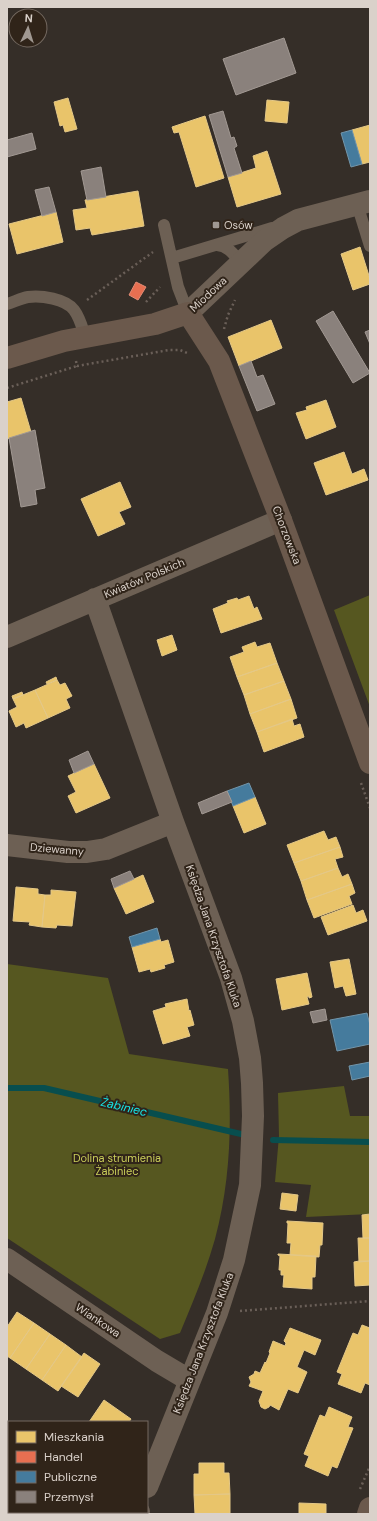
<svg xmlns="http://www.w3.org/2000/svg" width="377" height="1521" viewBox="0 0 377 1521" font-family="'DM Sans',sans-serif">
<style>
.green{fill:#565720}
.homes{fill:#e9c46a;stroke:#e4c887}
.shops{fill:#e76f51;stroke:#e38c75}
.public{fill:#457b9d;stroke:#7295aa}
.industry{fill:#8a817c;stroke:#a29993}
.lines{fill:none;stroke-linecap:round;stroke-linejoin:round}
.stream{stroke:#084e4e;stroke-width:6}
.path{stroke:#6a5f58;stroke-width:2.5;stroke-dasharray:2 3;stroke-linecap:butt}
.lane{stroke:#6d6054;stroke-width:12}
.street{stroke:#6d6054;stroke-width:22}
.secondary{stroke:#6b594c;stroke-width:22}
.poi-dot{fill:#a09891;stroke:#302419;stroke-width:1.5}
.labels{text-anchor:middle;dominant-baseline:central;stroke-width:4;stroke-linejoin:round;paint-order:stroke}
.poi-label{font-size:11px;fill:#dad1ca;stroke:#302419;text-anchor:start}
.street-label{font-size:11px;fill:#dad1ca;stroke:#302419}
.park-label{font-size:11px;fill:#cace5a;stroke:#302419}
.water-label{font-size:12px;font-style:italic;fill:#17e4e7;stroke:#302419}
</style>
<rect width="100%" height="100%" fill="#352e28"/>
<path class="green" d="M370 595V707L334 610Z
M7 964 108 978 129 1054 228 1069C232 1127 230 1183 215 1239 206 1271 193 1302 180 1333L160 1339 7 1238Z
M344 1086 350 1116H370V1214L306 1217 311 1185 275 1182 279 1136 278 1093Z"/>
<path class="homes" d="M68 98 77 129 65 132 63 125 60 126 54 102Z
M267 100 289 102 287 123 265 121Z
M205 116 224 178 196 187 179 132 174 133 172 127Z
M370 125V162L362 164 352 130Z
M267 151 281 194 237 207 228 177 256 168 253 156Z
M138 191 144 226 92 235 90 228 76 230 73 210 87 208 85 200Z
M56 212 63 242 17 254 9 224Z
M360 247 370 279V284L353 290 341 254Z
M271 320 282 348 239 366 228 337Z
M21 398 31 432 7 439V402Z
M326 400 336 427 306 439 296 413 307 410 306 407Z
M344 452 352 474 364 469 368 480 326 495 314 463Z
M120 482 131 507 119 512 125 524 98 536 81 499Z
M249 596 254 609 257 607 262 619 221 633 213 609 228 603 227 601 237 598 238 600Z
M172 635 177 650 162 656 157 640Z
M255 642 257 647 270 643 277 663 237 677 230 657 244 652 242 647Z
M277 663 284 681 244 695 237 677Z
M56 677 57 680 47 684 46 682Z
M57 680 60 685 65 683 72 696 66 699 70 708 48 718 35 690Z
M284 681 291 699 250 714 244 695Z
M35 690 48 718 26 728 24 723 16 727 9 711 17 707 13 699Z
M22 692 23 695 13 699 12 696Z
M291 699 297 718 257 732 250 714Z
M292 719 294 726 300 724 304 737 264 752 257 732Z
M94 764 110 798 76 813 68 796 76 792 68 776Z
M255 797 266 824 244 833 233 806Z
M324 831 328 840 336 837 340 847 294 863 287 845Z
M340 847 343 857 335 859 338 868 301 881 294 863Z
M338 868 342 877 348 874 352 884 307 900 301 881Z
M143 875 154 902 126 914 114 888Z
M352 884 355 893 349 896 352 904 314 918 307 900Z
M16 887 38 889V894L45 895 42 927 29 925 30 922 13 921Z
M51 890 76 892 72 926 57 925 56 928 42 927 45 895H51Z
M353 905 356 913 363 910 367 921 328 935 321 917Z
M160 939 161 942 168 940 174 962 164 965 165 968 151 972 150 969 139 972 132 947Z
M349 959 356 994 346 996 343 986 335 988 330 962Z
M307 973 312 997 309 998V996L307 997 309 1004 282 1010 276 979Z
M187 999 189 1011 190 1010 194 1025 187 1027 190 1036 163 1044 153 1011 166 1007 165 1004Z
M282 1193 298 1195 296 1211 280 1209Z
M370 1214V1238H363L362 1215Z
M287 1221 323 1223 322 1245H320L319 1257 290 1255 291 1243H287L288 1223H287Z
M358 1238H370V1261L359 1262Z
M278 1254 316 1256 315 1277H312V1289L283 1287 284 1275H281V1270H279L280 1256 278 1255Z
M359 1261H370V1285L355 1286 354 1262Z
M17 1312 34 1323 10 1358 7 1356V1327Z
M34 1323 50 1334 26 1369 10 1358Z
M362 1325 370 1328V1385L365 1383 361 1393 338 1384 342 1374 337 1372 353 1333 358 1335Z
M290 1328 321 1340 315 1355 304 1350 297 1367 307 1372 298 1393 288 1389 279 1410 270 1405 269 1407 265 1409 261 1407 259 1401 263 1391 249 1386 251 1382 249 1377 254 1374 255 1371 260 1373 265 1362 266 1363 270 1353 269 1352 273 1341 285 1346 286 1343 284 1341Z
M50 1334 66 1345 42 1380 26 1369Z
M66 1345 82 1357 58 1391 42 1380Z
M84 1353 100 1364 78 1397 61 1386Z
M104 1400 131 1419 129 1422H89Z
M329 1407 352 1417 348 1427 353 1428 337 1468 332 1466 328 1476 305 1466 309 1456 304 1454 320 1415 325 1417Z
M199 1463H224V1473H229L230 1494 194 1495V1474H199Z
M8 1483 9 1484V1512H17L16 1514H7Z
M230 1494V1514H195L194 1495Z
M299 1503 326 1504V1514H299Z
M17 1512H46L45 1514H16Z
M73 1512H78L82 1514H72Z"/>
<path class="shops" d="M136 282 146 287 138 300 129 295Z"/>
<path class="public" d="M352 130 362 164 351 167 341 133Z
M249 783 255 797 233 806 227 791Z
M157 928 160 939 132 947 129 937Z
M367 1013 370 1025V1044L337 1051 330 1020Z
M370 1062V1076L352 1080 349 1066Z"/>
<path class="industry" d="M284 38 296 73 236 95 223 59Z
M223 111 231 138 234 137 237 146 234 148 242 173 228 177 209 115Z
M32 133 36 149 7 157V140Z
M101 167 106 197 87 200 81 171Z
M49 187 56 212 42 216 35 190Z
M333 311 370 373 353 383 316 321Z
M370 330V344L365 332Z
M251 361 257 377 263 375 275 404 257 411 239 366Z
M35 430 45 488 35 490 37 504 21 507 9 438Z
M88 751 94 764 74 773 69 760Z
M227 791 232 802 202 814 198 803Z
M130 871 134 879 114 888 111 879Z
M325 1009 327 1020 313 1023 310 1012Z"/>
<g class="lines">
<path class="stream" d="M7 1088H44L241 1134
M273 1140 370 1142"/>
<path class="path" d="M87 300 153 252
M146 302 160 287
M224 329 228 315 235 300
M76 361 77 366 169 350H180L187 353
M7 388 77 366
M361 783 370 808
M240 1311 370 1301
M360 1489 370 1466"/>
<path class="lane" d="M357 204 370 246
M164 225 178 287 188 313
M217 245C229 246 234 255 241 263
M172 258 272 228
M7 304C14 302 21 298 28 297 41 295 66 299 74 310 80 318 82 327 85 336"/>
<path class="street" d="M188 313 264 241 283 228 298 220 370 201
M95 599 173 822 231 978 243 1021 250 1058 252 1083 253 1116 250 1185 234 1260 217 1313 147 1487
M7 637 281 520
M7 845 68 852H87L106 849 173 822
M7 1259 157 1361 189 1380
M7 1448H9
M138 1514 139 1512"/>
<path class="secondary" d="M7 358 64 341 155 324 188 313 219 361 281 520 370 763
M368 1514 370 1508"/>
</g>
<rect class="poi-dot" x="212" y="221" width="8" height="8" rx="2"/>
<g class="labels">
<g class="poi-label">
<text x="224" y="225">Osów</text>
</g>
<g class="street-label">
<text transform="translate(208 294) rotate(-43)">Miodowa</text>
<text transform="translate(287 535) rotate(69)">Chorzowska</text>
<text transform="translate(144 578) rotate(-23)">Kwiatów Polskich</text>
<text transform="translate(57 849) rotate(5)">Dziewanny</text>
<text transform="translate(214 936) rotate(71)">Księdza Jana Krzysztofa Kluka</text>
<text transform="translate(98 1320) rotate(34)">Wiankowa</text>
<text transform="translate(203 1343) rotate(-69)">Księdza Jana Krzysztofa Kluka</text>
</g>
<g class="park-label">
<text x="117" y="1158">Dolina strumienia<tspan x="117" dy="13">Żabiniec</tspan></text>
</g>
<g class="water-label">
<text transform="translate(124 1107) rotate(13)">Żabiniec</text>
</g>
</g>
<rect width="377" height="1521" fill="none" stroke="#dad1ca" stroke-width="16"/>
<rect x="8" y="1421" width="140" height="92" fill="#302419" stroke="#746960"/>
<rect x="16" y="1431" width="20" height="12" fill="#e9c46a" stroke="#746960"/>
<text x="44" y="1441" font-size="12" fill="#dad1ca">Mieszkania</text>
<rect x="16" y="1451" width="20" height="12" fill="#e76f51" stroke="#746960"/>
<text x="44" y="1461" font-size="12" fill="#dad1ca">Handel</text>
<rect x="16" y="1471" width="20" height="12" fill="#457b9d" stroke="#746960"/>
<text x="44" y="1481" font-size="12" fill="#dad1ca">Publiczne</text>
<rect x="16" y="1491" width="20" height="12" fill="#8a817c" stroke="#746960"/>
<text x="44" y="1501" font-size="12" fill="#dad1ca">Przemysł</text>
<g transform="translate(28 28) rotate(4)"><circle r="19" fill="#302419" stroke="#746960"/>
<path d="M0-3L7 15L0 10L-7 15Z" fill="#a09891"/>
<text y="-6" font-size="11" font-weight="bold" text-anchor="middle" fill="#dad1ca">N</text>
</g>
</svg>
